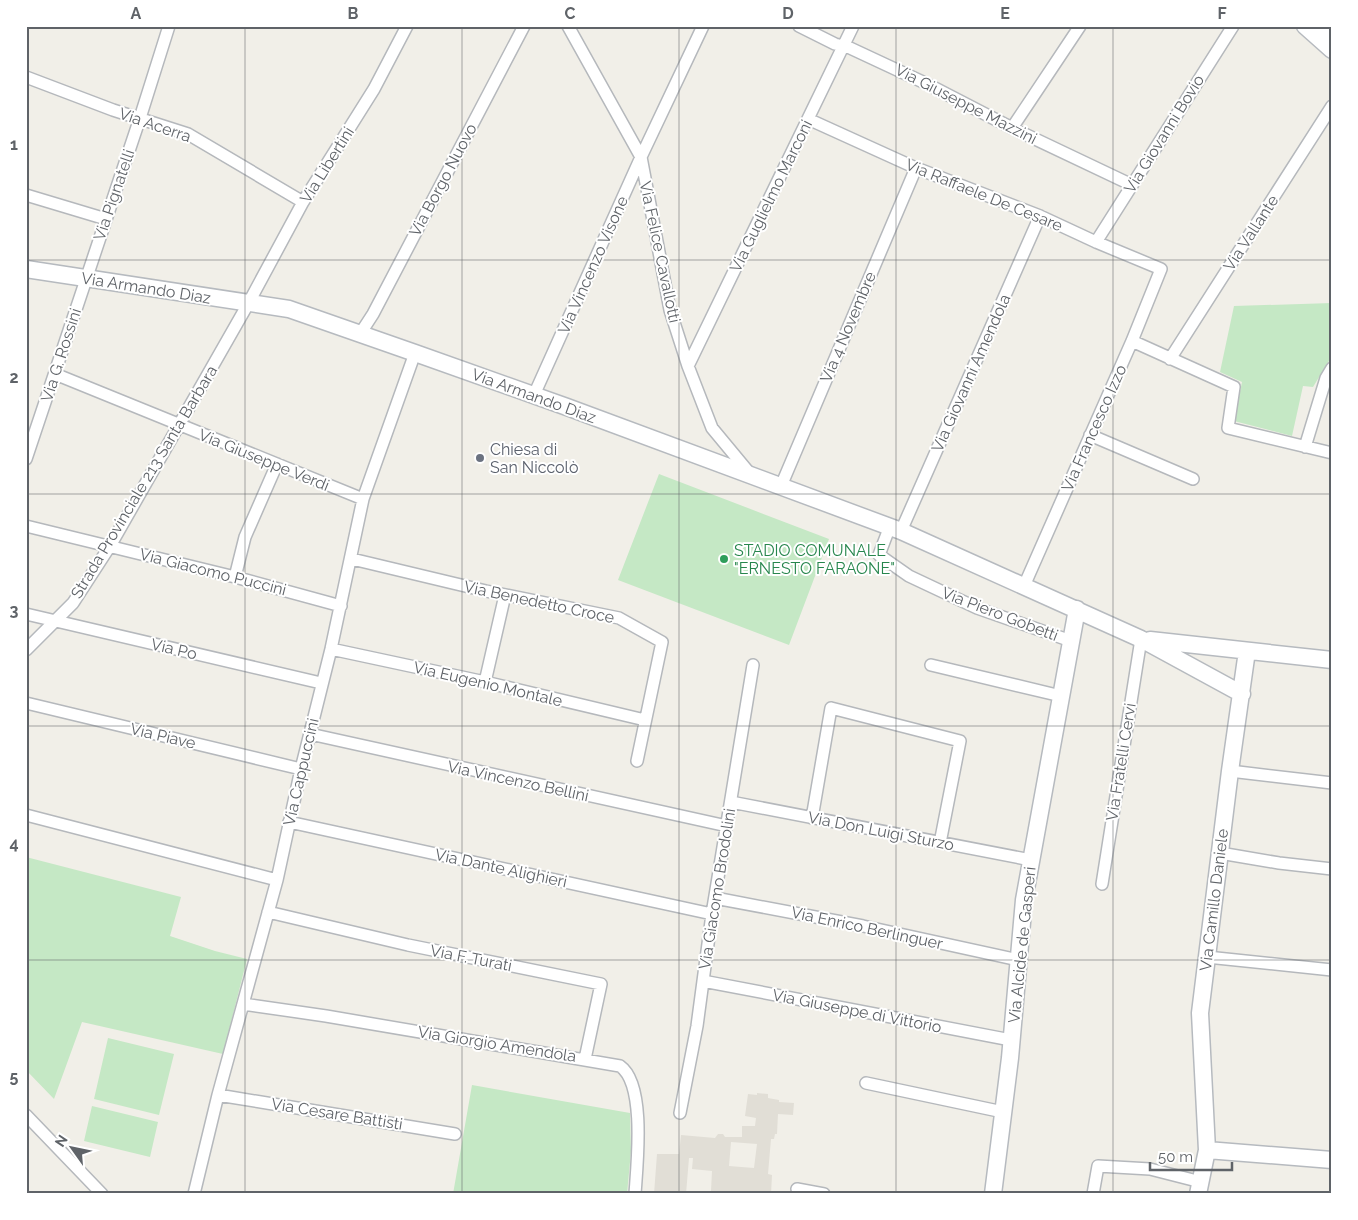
<svg xmlns="http://www.w3.org/2000/svg" width="1358" height="1220" viewBox="0 0 1358 1220" font-family="Raleway,sans-serif">
<style>
.education{fill:#e1ded6;fill-rule:evenodd}
.green{fill:#c5e8c5}
.lines{fill:none;stroke-linecap:round;stroke-linejoin:round}
.street-casing{stroke:#b5b8bc;stroke-width:14}
.secondary-casing{stroke:#b6babf;stroke-width:19}
.street{stroke:#fff;stroke-width:11}
.secondary{stroke:#fff;stroke-width:16}
.grid{fill:none;stroke:#5f6368;stroke-width:1;stroke-opacity:0.55}
.worship-dot{fill:#6b7280;stroke:#fff;stroke-width:2}
.leisure-dot{fill:#2e9e5b;stroke:#fff;stroke-width:2}
.labels{text-anchor:middle;dominant-baseline:central;stroke-width:4;stroke-linejoin:round;paint-order:stroke}
.street-label{font-size:16px;fill:#5f6368;stroke:#fff}
.worship-label{font-size:16px;fill:#5b616d;stroke:#fff;text-anchor:start}
.leisure-label{font-size:16px;fill:#27864d;stroke:#fff;text-anchor:start}
.neatline{fill:none;stroke:#5f6368;stroke-width:2}
.grid-label{font-size:16px;text-anchor:middle;font-weight:bold;fill:#5f6368}
</style>
<rect width="100%" height="100%" fill="#f1efe8"/>
<path class="education" d="M757 1093 768 1094V1098L779 1100V1102L794 1103 793 1115 778 1114 777 1134H775L774 1139H771L768 1174 772 1175 771 1194H731L711 1191 712 1171 692 1169 693 1158H689L686 1194H654L657 1154H679L681 1135 715 1138 718 1134H723L725 1137H742V1126H755L756 1118 745 1116 748 1094 757 1095ZM731 1142 757 1144 754 1168 729 1166Z"/>
<path class="green" d="M1332 303V356L1313 387 1303 386 1292 436 1234 421 1242 382 1220 372 1234 306Z
M659 474 829 539 789 645 618 580Z
M26 857 181 897 170 936 215 951 247 959 223 1054 82 1022 54 1099 26 1070Z
M108 1038 174 1054 159 1115 94 1099Z
M472 1085 630 1113 631 1151 627 1194H453Z
M92 1106 158 1122 150 1157 84 1141Z"/>
<g class="lines">
<g class="street-casing">
<path id="street" d="M568 26 641 157 670 310 688 366 712 428 751 475
M799 26 835 44 850 48 925 83 1012 128 1132 185
M26 77 113 110 188 134 303 202
M808 119 916 168 1040 216 1096 242 1161 269 1132 341 1024 586
M1012 128 1080 26
M26 195 106 219
M1096 242 1233 26
M360 334 373 314 524 26
M1132 341 1234 387 1228 428 1332 453
M1170 359 1332 106
M688 366 853 26
M55 374 363 499
M534 395 641 157 703 26
M1090 435 1193 479
M1305 447 1326 378 1332 368
M26 459 140 118 169 26
M781 486 916 168
M26 526 235 577 341 606
M890 526 879 555 909 576 977 608 1071 641
M901 531 1040 216
M352 559 486 591 619 618 662 642 637 761
M235 577 245 537 277 464
M26 614 321 683
M331 649 485 682 645 720
M26 650 73 603 110 546 248 304 303 202 374 89 407 26
M931 665 1061 696
M485 682 505 595
M26 703 301 769
M310 734 727 826
M1230 771 1332 783
M731 802 1031 860
M26 815 277 880
M812 818 831 708 960 741 940 843
M289 822 712 914
M1220 853 1279 863 1332 869
M1102 884 1141 639
M715 898 863 926 1018 960
M268 912 408 945 601 984 585 1059
M1207 957 1332 970
M703 981 1011 1040
M243 1004 326 1016 620 1066C646 1084 637 1164 635 1194
M866 1083 1003 1112
M218 1095 455 1134
M680 1113 697 1026 712 914 753 665
M26 1115 102 1194
M797 1189 824 1194
M194 1194 218 1095 277 880 301 769 331 649 363 499 415 353
M1093 1194 1098 1166 1150 1169 1201 1182"/>
</g>
<g class="secondary-casing">
<path id="secondary" d="M1305 26 1332 50
M1317 36 1329 26
M26 269 289 309 415 353 567 407 901 531 1141 639 1242 694
M1150 640 1332 660
M1207 1150 1332 1160
M993 1194 1010 1058 1024 900 1077 609
M1198 1194 1207 1150 1200 1013 1230 771 1247 651"/>
</g>
<use href="#street" class="street"/>
<use href="#secondary" class="secondary"/>
</g>
<path class="grid" d="M245 26V1194M462 26V1194M679 26V1194M896 26V1194M1113 26V1194M26 260H1332M26 494H1332M26 726H1332M26 960H1332"/>
<circle class="worship-dot" cx="480" cy="458" r="5"/>
<circle class="leisure-dot" cx="724" cy="559" r="5"/>
<g class="labels">
<g class="street-label">
<text transform="translate(966 104) rotate(27)">Via Giuseppe Mazzini</text>
<text transform="translate(155 125) rotate(19)">Via Acerra</text>
<text transform="translate(1164 134) rotate(-58)">Via Giovanni Bovio</text>
<text transform="translate(327 165) rotate(-58)">Via Libertini</text>
<text transform="translate(443 180) rotate(-62)">Via Borgo Nuovo</text>
<text transform="translate(114 195) rotate(-71)">Via Pignatelli</text>
<text transform="translate(984 195) rotate(22)">Via Raffaele De Cesare</text>
<text transform="translate(771 196) rotate(-64)">Via Guglielmo Marconi</text>
<text transform="translate(1251 233) rotate(-57)">Via Vallante</text>
<text transform="translate(660 252) rotate(78)">Via Felice Cavallotti</text>
<text transform="translate(593 265) rotate(-66)">Via Vincenzo Visone</text>
<text transform="translate(146 288) rotate(9)">Via Armando Diaz</text>
<text transform="translate(848 327) rotate(-67)">Via 4 Novembre</text>
<text transform="translate(61 355) rotate(-72)">Via G. Rossini</text>
<text transform="translate(971 373) rotate(-66)">Via Giovanni Amendola</text>
<text transform="translate(534 396) rotate(20)">Via Armando Diaz</text>
<text transform="translate(1094 428) rotate(-66)">Via Francesco Izzo</text>
<text transform="translate(264 460) rotate(22)">Via Giuseppe Verdi</text>
<text transform="translate(144 482) rotate(-59)">Strada Provinciale 213 Santa Barbara</text>
<text transform="translate(213 572) rotate(14)">Via Giacomo Puccini</text>
<text transform="translate(539 602) rotate(12)">Via Benedetto Croce</text>
<text transform="translate(1000 614) rotate(21)">Via Piero Gobetti</text>
<text transform="translate(174 649) rotate(13)">Via Po</text>
<text transform="translate(488 684) rotate(13)">Via Eugenio Montale</text>
<text transform="translate(163 736) rotate(13)">Via Piave</text>
<text transform="translate(1121 762) rotate(-81)">Via Fratelli Cervi</text>
<text transform="translate(301 772) rotate(-77)">Via Cappuccini</text>
<text transform="translate(518 781) rotate(12)">Via Vincenzo Bellini</text>
<text transform="translate(881 831) rotate(11)">Via Don Luigi Sturzo</text>
<text transform="translate(501 868) rotate(12)">Via Dante Alighieri</text>
<text transform="translate(717 889) rotate(-81)">Via Giacomo Brodolini</text>
<text transform="translate(1214 900) rotate(-83)">Via Camillo Daniele</text>
<text transform="translate(867 928) rotate(12)">Via Enrico Berlinguer</text>
<text transform="translate(1022 945) rotate(-84)">Via Alcide de Gasperi</text>
<text transform="translate(471 958) rotate(11)">Via F. Turati</text>
<text transform="translate(857 1011) rotate(11)">Via Giuseppe di Vittorio</text>
<text transform="translate(497 1044) rotate(9)">Via Giorgio Amendola</text>
<text transform="translate(337 1114) rotate(9)">Via Cesare Battisti</text>
</g>
<g class="worship-label">
<text x="490" y="449">Chiesa di<tspan x="490" dy="18">San Niccolò</tspan></text>
</g>
<g class="leisure-label">
<text x="734" y="550">STADIO COMUNALE<tspan x="734" dy="18">"ERNESTO FARAONE"</tspan></text>
</g>
</g>
<rect width="1358" height="1220" fill="none" stroke="#ffffff" stroke-width="55"/>
<g transform="translate(72 1148) rotate(303)" stroke="#ffffff" stroke-width="4" paint-order="stroke">
<path d="M0-4L9 19L0 12L-9 19Z" fill="#5f6368"/>
<text y="-8" font-size="14" font-weight="bold" text-anchor="middle" fill="#5f6368">N</text>
</g>
<path d="M1150 1162v8h82v-8" fill="none" stroke="#5f6368" stroke-width="2.5"/>
<text x="1158" y="1162" font-size="15" fill="#5f6368" stroke="#ffffff" stroke-width="4" paint-order="stroke">50 m</text>
<rect x="28" y="28" width="1302" height="1164" class="neatline"/>
<g class="grid-label">
<text x="136" y="19">A</text>
<text x="353" y="19">B</text>
<text x="570" y="19">C</text>
<text x="788" y="19">D</text>
<text x="1005" y="19">E</text>
<text x="1222" y="19">F</text>
<text x="14" y="150">1</text>
<text x="14" y="383">2</text>
<text x="14" y="616">3</text>
<text x="14" y="849">4</text>
<text x="14" y="1082">5</text>
</g>
</svg>
